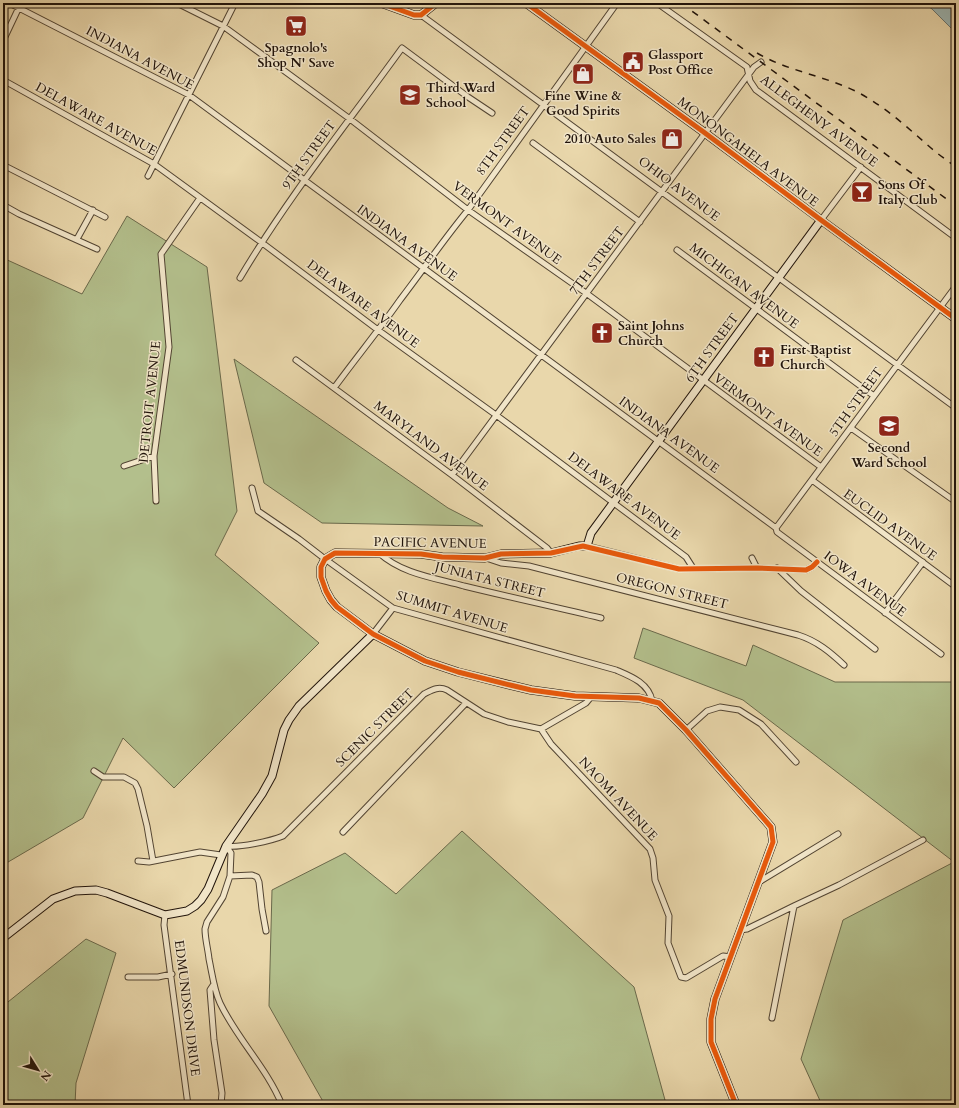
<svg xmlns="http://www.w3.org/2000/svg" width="959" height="1108" viewBox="0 0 959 1108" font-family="Cardo,serif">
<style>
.green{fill:#b3bf8c;stroke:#6a694b}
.water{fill:#9cb7b5;stroke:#6a7571}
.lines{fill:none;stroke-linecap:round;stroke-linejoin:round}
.street-casing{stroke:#524432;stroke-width:7}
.secondary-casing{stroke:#20130a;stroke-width:9}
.street{stroke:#f1e5c8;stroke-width:5}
.secondary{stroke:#f1e5c8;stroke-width:7}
.rail{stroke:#20130a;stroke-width:1.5;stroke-dasharray:7 7;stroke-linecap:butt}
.cycleway-casing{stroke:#f1e5c8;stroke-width:8}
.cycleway{stroke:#e8590c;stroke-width:5}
.labels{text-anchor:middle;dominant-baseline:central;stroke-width:3;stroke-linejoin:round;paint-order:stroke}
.poi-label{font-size:13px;font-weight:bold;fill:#20130a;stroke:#f1e5c8;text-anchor:start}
.street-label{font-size:13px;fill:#20130a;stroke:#f1e5c8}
</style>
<rect width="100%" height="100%" fill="#e9d7ab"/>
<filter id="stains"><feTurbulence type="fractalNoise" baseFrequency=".005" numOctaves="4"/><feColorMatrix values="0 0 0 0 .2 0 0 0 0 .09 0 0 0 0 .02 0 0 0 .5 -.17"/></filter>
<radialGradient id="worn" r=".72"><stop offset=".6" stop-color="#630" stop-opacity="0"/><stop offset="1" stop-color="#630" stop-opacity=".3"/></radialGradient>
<path class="green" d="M127 216 207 267 237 511 215 555 319 643 174 788 123 738 83 818 3 865V258L82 294Z
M234 359 448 508 483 526 322 523 264 483Z
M643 628 746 666 753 645 835 682H956V1105H822L801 1059 843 920 954 862 743 700 634 658Z
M462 831 634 987 665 1100 655 1105H325L269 1006 272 890 345 853 396 894Z
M86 939 116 953 76 1083 75 1105H3V1006Z"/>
<path class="water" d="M924 3H956V33L932 9Z"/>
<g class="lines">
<g class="street-casing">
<path id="street" d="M9 3 189 95 776 528
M177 3 223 26 350 119 468 210 586 293 821 467
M657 3 747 67 750 81 756 90 956 238
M421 15 956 408
M3 41 21 3
M3 80 154 164 261 242 378 330 496 415 686 557 693 568
M533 143 640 222
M3 165 105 217
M148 176 235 3
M3 205 19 214 97 249
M821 220 861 167
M77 239 93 210
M677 250 874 396
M240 278C288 197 347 124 402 48L468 97 492 113
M296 360 452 475 547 548 551 553
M334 388C356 358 379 330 400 300 423 270 444 239 468 210L617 3
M851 428 956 502
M124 466 154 456
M452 475 754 67 761 62
M812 480 956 587
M252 488 258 511 299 539 325 559 393 608 616 670C630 676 649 683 652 701
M156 501 154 456 169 347 161 254 200 198
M587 546 679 569 757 568 806 570 812 567 817 562
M379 553C402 574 435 578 464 586 509 597 555 607 601 618
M486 558 501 563 529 566 798 635C817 641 830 652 844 665
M752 558 757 568
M777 568 801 591 875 649
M885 613 923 562
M373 634 393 608
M941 654 777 532 776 528 956 286
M541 729 551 744 650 849 653 858 655 880 669 916 668 943 681 977 686 978 723 956 731 957
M686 730 707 711 720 707 739 710 761 724 796 762
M94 771 103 777H124L135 783 138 789 147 826 153 861
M343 832 466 703
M226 846C239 848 271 841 283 836L424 694C432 690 438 686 447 690L484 714 508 722 541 729 586 703 591 697
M226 846 231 853 230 876 223 897 207 922 205 929C205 939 208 949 209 959 212 973 214 990 220 1003 237 1039 267 1068 282 1105
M138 861 149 862 200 852 221 855
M230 876 252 875 257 877 259 882 262 909 266 931
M759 882 838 834
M165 915 164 925 188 1105
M740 930 747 929 794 906 839 885 923 840
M128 977H158L172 974
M214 984 210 990 214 1040 222 1093 221 1105
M772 1018 794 906"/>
</g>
<g class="secondary-casing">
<path id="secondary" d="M381 3 414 15H421L436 3
M526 3 705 133 821 220 956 319
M3 938 53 899 75 891 96 890 107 893 165 915 187 911 195 906 201 900 208 889 226 846 262 794 272 776 284 730 289 720 299 706 373 634
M736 1105 711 1042V1019L715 999 773 842 771 827 686 730 659 703 639 698 575 696 531 690 510 685 458 672 425 661 373 634 337 607 331 600 326 591 321 577V567L325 559 335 553 421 554 442 557 485 558 501 554 551 553 579 546H587L591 533 821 220"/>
</g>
<use href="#street" class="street"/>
<use href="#secondary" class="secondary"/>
<path class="rail" d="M681 3 956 206
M757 53C789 72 828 76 861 94 888 109 909 129 931 148 939 155 948 161 956 167"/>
<g class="cycleway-casing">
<path id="cycleway" d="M381 3 414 15H421L436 3
M526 3 705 133 821 220 956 319
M736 1105 711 1042V1019L715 999 773 842 771 827 686 730 659 703 639 698 575 696 531 690 510 685 458 672 425 661 373 634 337 607 331 600 326 591 321 577V567L325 559 335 553 421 554 442 557 485 558 501 554 551 553 583 546 679 569 757 568 806 570 812 567 817 562"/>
</g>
<use href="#cycleway" class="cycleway"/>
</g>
<defs>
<g id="supermarket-square" transform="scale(1.15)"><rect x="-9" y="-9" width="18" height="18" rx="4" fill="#8f2418" stroke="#f1e5c8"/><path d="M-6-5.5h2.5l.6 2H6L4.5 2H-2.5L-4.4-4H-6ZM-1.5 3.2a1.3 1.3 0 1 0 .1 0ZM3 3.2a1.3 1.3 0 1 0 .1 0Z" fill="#fff"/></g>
<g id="civic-square" transform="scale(1.15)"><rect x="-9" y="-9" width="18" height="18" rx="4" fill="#8f2418" stroke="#f1e5c8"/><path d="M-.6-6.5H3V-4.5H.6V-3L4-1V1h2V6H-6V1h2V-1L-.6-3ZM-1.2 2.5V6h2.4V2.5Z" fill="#fff"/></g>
<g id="shop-square" transform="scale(1.15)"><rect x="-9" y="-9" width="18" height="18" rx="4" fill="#8f2418" stroke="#f1e5c8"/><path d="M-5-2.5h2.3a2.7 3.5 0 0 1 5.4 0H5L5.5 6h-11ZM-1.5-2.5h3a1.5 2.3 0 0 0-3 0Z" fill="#fff"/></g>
<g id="school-square" transform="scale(1.15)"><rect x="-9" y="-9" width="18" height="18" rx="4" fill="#8f2418" stroke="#f1e5c8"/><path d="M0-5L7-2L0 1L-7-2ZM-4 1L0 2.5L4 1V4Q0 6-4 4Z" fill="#fff"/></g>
<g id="bar-square" transform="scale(1.15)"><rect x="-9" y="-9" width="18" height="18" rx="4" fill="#8f2418" stroke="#f1e5c8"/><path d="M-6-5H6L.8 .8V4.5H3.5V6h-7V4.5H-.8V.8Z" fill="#fff"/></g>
<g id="church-square" transform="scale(1.15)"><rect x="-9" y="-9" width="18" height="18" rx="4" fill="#8f2418" stroke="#f1e5c8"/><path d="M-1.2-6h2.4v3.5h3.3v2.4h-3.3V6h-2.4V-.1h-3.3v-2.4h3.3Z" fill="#fff"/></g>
</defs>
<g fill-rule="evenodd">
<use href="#supermarket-square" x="296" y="26"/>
<use href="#civic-square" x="633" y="62"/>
<use href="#shop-square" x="583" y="74"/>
<use href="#school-square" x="410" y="95"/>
<use href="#shop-square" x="672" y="139"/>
<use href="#bar-square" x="862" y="192"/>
<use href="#church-square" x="602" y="333"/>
<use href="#church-square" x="764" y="357"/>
<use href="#school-square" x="889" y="426"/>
</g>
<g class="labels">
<g class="poi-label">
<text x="296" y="48" text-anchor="middle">Spagnolo's<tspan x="296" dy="15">Shop N' Save</tspan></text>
<text x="648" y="55">Glassport<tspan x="648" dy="15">Post Office</tspan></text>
<text x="426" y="88">Third Ward<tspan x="426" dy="15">School</tspan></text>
<text x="583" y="96" text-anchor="middle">Fine Wine &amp;<tspan x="583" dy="15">Good Spirits</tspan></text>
<text x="656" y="139" text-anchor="end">2010 Auto Sales</text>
<text x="878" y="185">Sons Of<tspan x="878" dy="15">Italy Club</tspan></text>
<text x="618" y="326">Saint Johns<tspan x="618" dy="15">Church</tspan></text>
<text x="780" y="350">First Baptist<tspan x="780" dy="15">Church</tspan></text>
<text x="889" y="448" text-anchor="middle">Second<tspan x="889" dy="15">Ward School</tspan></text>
</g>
<g class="street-label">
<text transform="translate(140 58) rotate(28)">INDIANA AVENUE</text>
<text transform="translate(96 119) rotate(29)">DELAWARE AVENUE</text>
<text transform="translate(819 121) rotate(37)">ALLEGHENY AVENUE</text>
<text transform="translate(503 141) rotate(-54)">8TH STREET</text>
<text transform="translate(748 152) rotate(37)">MONONGAHELA AVENUE</text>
<text transform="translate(309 155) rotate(-54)">9TH STREET</text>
<text transform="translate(679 189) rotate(37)">OHIO AVENUE</text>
<text transform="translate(507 223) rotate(36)">VERMONT AVENUE</text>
<text transform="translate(407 243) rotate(36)">INDIANA AVENUE</text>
<text transform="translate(597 261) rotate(-53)">7TH STREET</text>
<text transform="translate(744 286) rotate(37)">MICHIGAN AVENUE</text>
<text transform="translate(363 304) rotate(37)">DELAWARE AVENUE</text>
<text transform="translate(712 348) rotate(-54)">6TH STREET</text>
<text transform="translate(150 402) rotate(-84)">DETROIT AVENUE</text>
<text transform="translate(856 402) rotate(-54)">5TH STREET</text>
<text transform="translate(768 415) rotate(36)">VERMONT AVENUE</text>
<text transform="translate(669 435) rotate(36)">INDIANA AVENUE</text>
<text transform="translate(431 446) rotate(37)">MARYLAND AVENUE</text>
<text transform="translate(624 496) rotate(37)">DELAWARE AVENUE</text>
<text transform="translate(890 525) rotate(36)">EUCLID AVENUE</text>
<text transform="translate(430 543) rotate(1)">PACIFIC AVENUE</text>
<text transform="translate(490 580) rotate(14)">JUNIATA STREET</text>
<text transform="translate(865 584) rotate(37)">IOWA AVENUE</text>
<text transform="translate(672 591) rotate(14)">OREGON STREET</text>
<text transform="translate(452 612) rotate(17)">SUMMIT AVENUE</text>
<text transform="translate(375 728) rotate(-45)">SCENIC STREET</text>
<text transform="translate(618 799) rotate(47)">NAOMI AVENUE</text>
<text transform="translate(187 1008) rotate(83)">EDMUNDSON DRIVE</text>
</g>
</g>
<rect width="959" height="1108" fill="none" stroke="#e9d7ab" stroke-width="16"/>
<rect x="4" y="4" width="951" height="1100" fill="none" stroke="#20130a" stroke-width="2"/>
<rect x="8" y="8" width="943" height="1092" fill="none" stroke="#20130a"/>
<g transform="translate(38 1070) rotate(127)" stroke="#f1e5c8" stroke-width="3" paint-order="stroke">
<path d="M0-3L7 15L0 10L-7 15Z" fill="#20130a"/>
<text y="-6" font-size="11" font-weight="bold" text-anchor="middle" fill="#20130a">N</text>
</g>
<rect width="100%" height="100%" filter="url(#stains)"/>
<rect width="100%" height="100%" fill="url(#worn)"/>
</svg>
